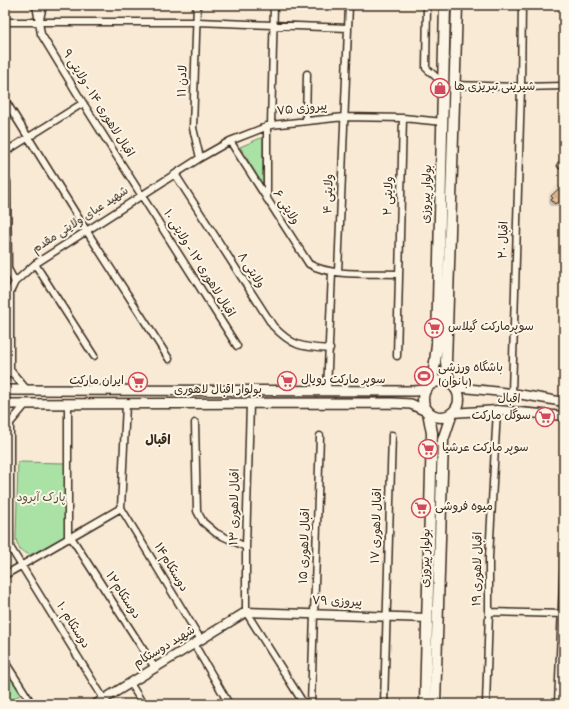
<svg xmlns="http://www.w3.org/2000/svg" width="569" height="709" viewBox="0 0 569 709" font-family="'Gochi Hand','Playpen Sans Arabic',sans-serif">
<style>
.park{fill:#aae2a6;stroke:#728662}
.building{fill:url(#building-cross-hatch);stroke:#3b2a1e;filter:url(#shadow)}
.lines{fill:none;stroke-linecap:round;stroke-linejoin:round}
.minor-casing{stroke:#3b2a1e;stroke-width:9}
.tertiary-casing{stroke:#3b2a1e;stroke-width:11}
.secondary-casing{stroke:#3b2a1e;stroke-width:12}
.primary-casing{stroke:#3b2a1e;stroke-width:13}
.minor{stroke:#fcf5e5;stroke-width:6}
.tertiary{stroke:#fcf5e5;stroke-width:8}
.secondary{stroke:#fcf5e5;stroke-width:9}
.primary{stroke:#fcf5e5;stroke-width:10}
.labels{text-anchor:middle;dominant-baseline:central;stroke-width:4;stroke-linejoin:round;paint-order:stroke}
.street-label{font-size:12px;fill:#3b2a1e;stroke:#fcf5e5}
.poi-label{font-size:12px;fill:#3b2a1e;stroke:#fcf5e5;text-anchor:start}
.park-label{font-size:12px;fill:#575840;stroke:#fcf5e5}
.neighbourhood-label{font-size:13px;font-weight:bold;fill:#3b2a1e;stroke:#fcf5e5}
</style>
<defs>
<pattern id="building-cross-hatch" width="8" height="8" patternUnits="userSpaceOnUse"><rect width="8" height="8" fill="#e6be96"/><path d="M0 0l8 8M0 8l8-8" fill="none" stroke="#c6a381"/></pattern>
<filter id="shadow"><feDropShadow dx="-3" dy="3" stdDeviation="2" flood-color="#0004"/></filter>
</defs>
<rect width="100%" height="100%" fill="#f8ead5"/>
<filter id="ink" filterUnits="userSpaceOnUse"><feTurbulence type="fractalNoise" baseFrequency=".025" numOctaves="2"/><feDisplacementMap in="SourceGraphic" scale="8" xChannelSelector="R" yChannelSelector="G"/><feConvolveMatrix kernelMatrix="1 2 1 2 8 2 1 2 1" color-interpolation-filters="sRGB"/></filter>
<g filter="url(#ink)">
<path class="park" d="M263 137V185L240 147Z
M18 462 65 463V536L30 555 20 550 16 540Z
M5 668 22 694 5 703Z"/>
<path class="building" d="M564 184V198L558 204 557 202 555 204 551 200 553 198 551 196Z"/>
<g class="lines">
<g class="minor-casing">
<path id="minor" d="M36 5 41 34 83 103 237 346
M197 5 193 128 200 158
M427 5 426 68 444 84
M40 19 43 5
M5 22H197L348 28
M454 85 521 87 564 86
M5 100 86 230 169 359
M306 121 307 74
M271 125 274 5
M230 141 309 264C332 277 372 273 399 274
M5 152 83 103
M561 165H564
M175 174 273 326C293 347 302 347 330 349
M5 176 7 182 8 269 15 282
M267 199V126
M35 264 94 356
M338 272 349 5
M397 356 403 118
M10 370V292L15 282 35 264 200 158 230 141 271 125 344 117 403 118 443 122
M10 370 27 390
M5 378 10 370
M327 391 332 272
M512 393 521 87 522 5
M250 403 246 547V612L304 704
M5 416 10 423V547L107 704
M10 423 26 404
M195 423 197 511 203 522 216 533 246 547
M121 508 201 640
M121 508 126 404
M71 537 155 668
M68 539V404
M5 575 121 508
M489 612 564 614
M194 644 229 704
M5 662 32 704
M130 683 143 704
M311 704 320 436
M384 704 392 435
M486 704 489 612V557L497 410
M558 704 564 557"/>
</g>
<g class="tertiary-casing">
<path id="tertiary" d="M454 387 512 393 564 402
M452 413 497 410 564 416
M96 704 246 612 428 618"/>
</g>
<g class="secondary-casing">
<path id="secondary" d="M5 390 414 391 425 390
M5 404 392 403 411 404 428 412"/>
</g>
<g class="primary-casing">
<path id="primary" d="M423 399a18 18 0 1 1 36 0a18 18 0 1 1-36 0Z
M432 383 435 362 437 344 445 5
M449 383 446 362 457 5
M425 704 432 433 428 412
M435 704 443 440 452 413"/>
</g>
<use href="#minor" class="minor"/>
<use href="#tertiary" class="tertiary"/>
<use href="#secondary" class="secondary"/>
<use href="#primary" class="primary"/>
</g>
</g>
<defs>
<g id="shop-ring" transform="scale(1)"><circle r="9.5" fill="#fcf5e5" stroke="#d1495b" stroke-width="1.5"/><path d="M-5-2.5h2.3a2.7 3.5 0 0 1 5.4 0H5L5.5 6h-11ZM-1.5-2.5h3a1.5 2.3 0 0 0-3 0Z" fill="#d1495b"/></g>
<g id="supermarket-ring" transform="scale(1)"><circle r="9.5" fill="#fcf5e5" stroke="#d1495b" stroke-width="1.5"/><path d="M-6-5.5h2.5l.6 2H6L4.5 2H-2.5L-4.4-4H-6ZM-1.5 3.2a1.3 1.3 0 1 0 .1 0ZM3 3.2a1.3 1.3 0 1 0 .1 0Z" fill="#d1495b"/></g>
<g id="stadium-ring" transform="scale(1)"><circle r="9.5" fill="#fcf5e5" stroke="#d1495b" stroke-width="1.5"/><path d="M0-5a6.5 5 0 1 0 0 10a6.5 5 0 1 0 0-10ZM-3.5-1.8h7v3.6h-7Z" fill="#d1495b"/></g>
</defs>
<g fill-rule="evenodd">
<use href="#shop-ring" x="440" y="88"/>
<use href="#supermarket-ring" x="434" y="328"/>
<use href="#stadium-ring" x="424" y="376"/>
<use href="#supermarket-ring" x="287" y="381"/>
<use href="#supermarket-ring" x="138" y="382"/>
<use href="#supermarket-ring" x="545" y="417"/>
<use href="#supermarket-ring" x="428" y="449"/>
<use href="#supermarket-ring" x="421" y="508"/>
</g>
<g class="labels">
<g class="street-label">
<text transform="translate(184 81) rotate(-88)">لادن ۱۱</text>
<text transform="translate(97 104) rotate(58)">اقبال لاهوری ۱۴ - ولایتی ۹</text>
<text transform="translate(302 110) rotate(-6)">پیروزی ۷۵</text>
<text transform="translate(330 194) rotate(-88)">ولایتی ۴</text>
<text transform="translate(428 194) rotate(-88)">بولوار پیروزی</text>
<text transform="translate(390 196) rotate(-88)">ولایتی ۲</text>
<text transform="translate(285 208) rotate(57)">ولایتی ۶</text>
<text transform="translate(81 221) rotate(-33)">شهید عبای ولایتی مقدم</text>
<text transform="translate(505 240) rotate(-88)">اقبال ۲۰</text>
<text transform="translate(198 264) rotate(58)">اقبال لاهوری ۱۲ - ولایتی ۱۰</text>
<text transform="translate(250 271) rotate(57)">ولایتی ۸</text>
<text x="218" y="391">بولوار اقبال لاهوری</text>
<text transform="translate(509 400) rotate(3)">اقبال</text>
<text transform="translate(236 507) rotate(-89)">اقبال لاهوری ۱۳</text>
<text transform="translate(378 526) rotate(-88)">اقبال لاهوری ۱۷</text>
<text transform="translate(306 546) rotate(-88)">اقبال لاهوری ۱۵</text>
<text transform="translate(427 558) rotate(-89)">بولوار پیروزی</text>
<text transform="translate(170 568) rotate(59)">دوستکام۱۴</text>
<text transform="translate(479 569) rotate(-89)">اقبال لاهوری ۱۹</text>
<text transform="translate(122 596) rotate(57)">دوستکام۱۲</text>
<text transform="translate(337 603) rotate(2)">پیروزی ۷۹</text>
<text transform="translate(72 626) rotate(58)">دوستکام ۱۰</text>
<text transform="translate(165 648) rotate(-31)">شهید دوستکام</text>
</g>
<g class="poi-label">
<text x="454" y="88">شیرینی تبریزی ها</text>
<text x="448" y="328">سوپرمارکت گیلاس</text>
<text x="438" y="369">باشگاه ورزشی<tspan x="438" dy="14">(بانوان)</tspan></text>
<text x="301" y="381">سوپر مارکت رویال</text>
<text x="124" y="382" text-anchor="end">ایران مارکت</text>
<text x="531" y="417" text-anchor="end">سوگل مارکت</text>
<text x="442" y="449">سوپر مارکت عرشیا</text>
<text x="435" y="508">میوه فروشی</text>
</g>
<g class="park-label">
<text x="41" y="499">پارک آبرود</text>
</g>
<g class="neighbourhood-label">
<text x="158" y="441">اقبال</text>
</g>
</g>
<rect width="569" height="709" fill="none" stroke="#fcf5e5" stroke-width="20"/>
<rect x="10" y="10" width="549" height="689" fill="none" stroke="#3b2a1e" stroke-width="1.5" filter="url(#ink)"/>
</svg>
